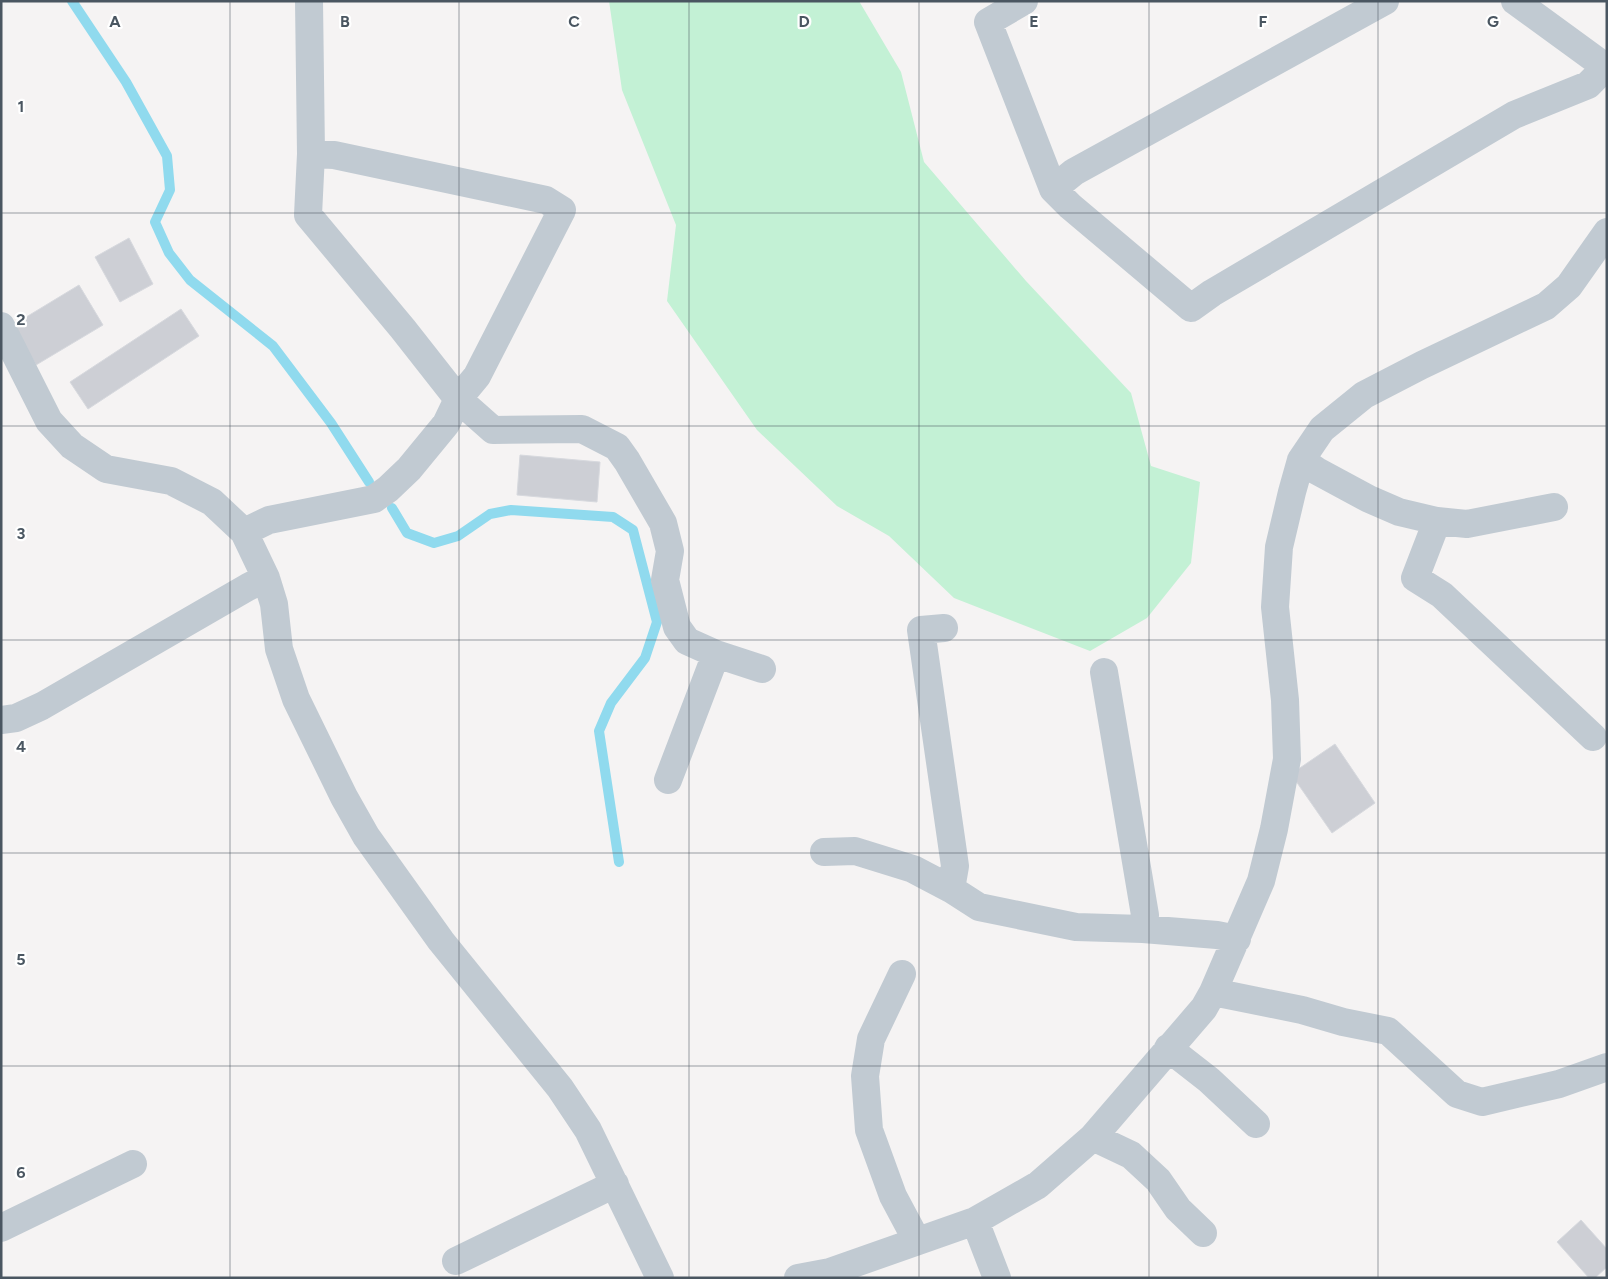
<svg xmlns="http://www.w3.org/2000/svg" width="1608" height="1279" viewBox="0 0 1608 1279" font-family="Figtree,sans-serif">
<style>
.green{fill:#c3f1d5}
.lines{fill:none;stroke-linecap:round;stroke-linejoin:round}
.stream{stroke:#90daee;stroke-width:10}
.building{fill:#cdcfd5;stroke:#d7d9de}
.minor{stroke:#c1cad2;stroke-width:28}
.grid{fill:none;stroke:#4a5661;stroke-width:1;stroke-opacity:0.55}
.grid-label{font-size:16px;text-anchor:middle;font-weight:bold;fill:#4a5661;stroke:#fff;stroke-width:4.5;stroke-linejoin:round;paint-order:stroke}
</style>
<rect width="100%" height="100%" fill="#f5f3f3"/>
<path class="green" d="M609 1H859L901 72 924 162 1026 281 1131 393 1151 466 1200 482 1191 563 1147 618 1090 651 954 598 889 536 837 506 757 430 667 301 676 225 622 90Z"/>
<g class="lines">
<path class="stream" d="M72 1 126 82 167 156 170 190 155 222 169 253 190 280 273 346 331 423 369 482
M392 508 407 533 434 543 458 536 490 514 511 510 613 517 633 530 657 622 645 658 611 703 599 731 619 862"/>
</g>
<path class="building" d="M129 238 153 284 120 302 95 257Z
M79 285 103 325 36 365 13 325Z
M181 309 199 336 88 409 70 382Z
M520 455 600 462 597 502 517 495Z
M1335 744 1375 803 1332 833 1291 774Z
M1581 1220 1607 1249V1267L1595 1278H1589L1557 1242Z"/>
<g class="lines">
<path class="minor" d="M1024 1 988 22 1053 189 1070 206 1191 308 1212 293 1514 115 1588 85 1606 67
M1515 1 1607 68
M311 154 334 155 546 200 562 210 477 376 458 399 493 430 582 429 617 447 627 461 663 523 670 551 665 580 677 627 687 641 716 654
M1053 189 1074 172 1385 1
M1 326 49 421 72 446 106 469 171 481 212 502 244 532 266 578 274 604 279 649 296 699 344 797 366 836 441 941 560 1088 588 1130 660 1278
M1301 460 1317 471 1369 499 1399 512 1437 521 1467 524 1554 507
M1437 521 1415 578 1442 595 1593 737
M244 532 269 520 374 499 388 489 409 469 446 424 458 399 403 329 308 215 311 154 309 1
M944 628 921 630 955 866 951 889
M1104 672 1145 915 1143 929
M1 720 16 718 42 706 248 587 266 578
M668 780 716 654 762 669
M824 852 855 851 913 869 951 889 979 907 1076 927 1143 929 1217 935 1237 939
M902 974 871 1039 865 1076 869 1130 893 1196 917 1241
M1213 992 1302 1010 1343 1022 1388 1031 1457 1094 1482 1102 1559 1084 1607 1067
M1168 1048 1209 1080 1256 1124
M1093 1137 1131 1155 1158 1180 1178 1209 1203 1233
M975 1221 997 1278
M1 1228 133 1164
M456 1261 615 1184
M798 1278 830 1272 975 1221 1038 1185 1093 1137 1204 1008 1213 992 1261 881 1274 829 1287 759 1285 700 1275 607 1279 547 1292 492 1301 460 1322 429 1364 395 1422 365 1546 306 1569 286 1607 232"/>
</g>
<path class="grid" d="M230 1V1278M459 1V1278M689 1V1278M919 1V1278M1149 1V1278M1378 1V1278M1 213H1607M1 426H1607M1 640H1607M1 853H1607M1 1066H1607"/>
<g class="grid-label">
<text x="115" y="27">A</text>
<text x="345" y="27">B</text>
<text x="574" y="27">C</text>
<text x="804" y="27">D</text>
<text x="1034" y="27">E</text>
<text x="1263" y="27">F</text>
<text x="1493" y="27">G</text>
<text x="21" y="112">1</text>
<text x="21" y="325">2</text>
<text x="21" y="539">3</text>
<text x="21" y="752">4</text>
<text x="21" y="965">5</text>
<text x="21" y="1178">6</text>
</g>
<rect width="1608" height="1279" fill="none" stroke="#4a5661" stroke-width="5"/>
</svg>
